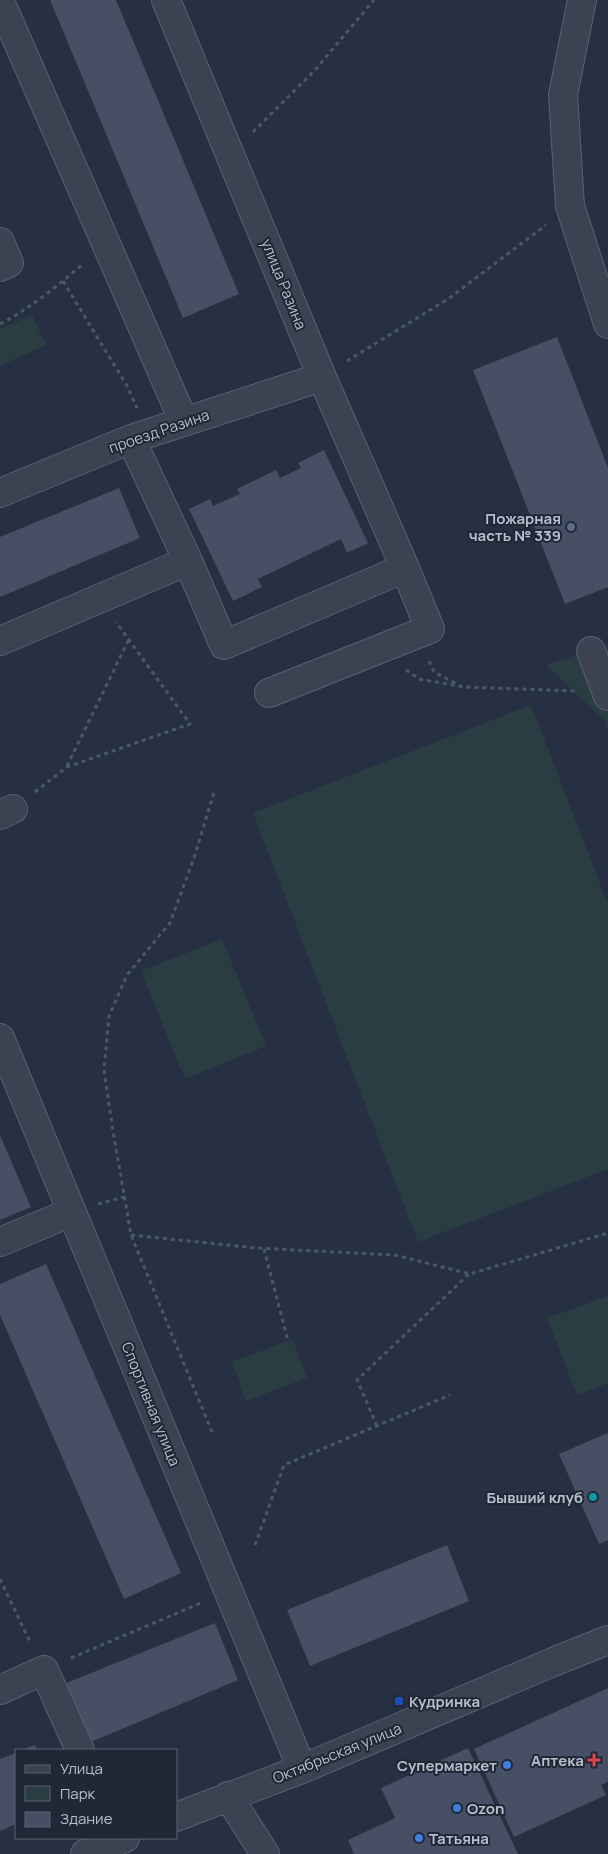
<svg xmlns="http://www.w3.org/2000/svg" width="608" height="1854" viewBox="0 0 608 1854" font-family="Manrope,sans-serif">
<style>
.green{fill:#293d43}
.building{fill:#474f64}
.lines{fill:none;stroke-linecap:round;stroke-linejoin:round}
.minor-casing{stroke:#5a606f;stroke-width:30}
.path{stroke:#485a60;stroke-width:3;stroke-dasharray:4 4;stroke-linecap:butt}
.minor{stroke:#3c4252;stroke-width:28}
.service-dot{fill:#5c6f8a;stroke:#202737;stroke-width:2}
.culture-dot{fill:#0f9aa8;stroke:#202737;stroke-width:2}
.transit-dot{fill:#1a4fb4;stroke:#202737;stroke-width:2}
.health-dot{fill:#e0444e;stroke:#202737;stroke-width:2}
.shop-dot{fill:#3f7fe0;stroke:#202737;stroke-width:2}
.labels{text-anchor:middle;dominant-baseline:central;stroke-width:4;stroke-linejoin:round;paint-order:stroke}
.street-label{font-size:15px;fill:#b9becc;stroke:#202737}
.poi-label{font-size:15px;font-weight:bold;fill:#b9becc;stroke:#202737;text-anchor:end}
</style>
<rect width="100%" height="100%" fill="#273042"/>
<path class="green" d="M32 315 46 345 0 366V329Z
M608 645V731L604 720 546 665Z
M531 705 608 904V1169L418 1242 253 813Z
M222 939 266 1046 185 1079 141 971Z
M608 1296V1383L577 1395 547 1318Z
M293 1339 307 1378 246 1401 232 1362Z"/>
<path class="building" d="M50 0H116L239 294 183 318Z
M557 337 608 468V587L565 604 473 370Z
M324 450 368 543 347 553 341 539 258 579 262 587 233 601 189 509 210 499 213 506 240 494 237 489 276 470 280 478 301 468 298 463Z
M119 488 140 538 0 597V537Z
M0 1135 31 1207 0 1220Z
M46 1264 181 1573 124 1599 0 1315V1284Z
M608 1433V1540L599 1544 559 1454Z
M447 1545 469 1601 310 1666 287 1610Z
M215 1623 238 1680 91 1742 64 1684Z
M608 1688V1782L601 1785 606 1795 514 1837 474 1749Z
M35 1745 37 1750H22Z
M468 1748 518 1854H354L348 1840 395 1818 381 1788Z
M16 1753V1824L0 1831V1759Z"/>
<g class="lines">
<g class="minor-casing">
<path id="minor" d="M166 0 322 377 405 568 430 629 269 693
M582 0 563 95 570 206 608 324
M0 1 184 422
M0 242 9 263 0 267
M131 439 188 561
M0 493 131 439 322 377
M0 641 188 561 224 645 405 568
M591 651 608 696
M0 815 13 809
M0 1038 302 1769
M0 1242 72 1212
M0 1690 44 1670 80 1750
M228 1796 265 1854
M176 1817 302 1769 553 1662 608 1640
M85 1854 125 1838"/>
</g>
<path class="path" d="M253 132 315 70 374 0
M63 281 127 386 137 408
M0 324C31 308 57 286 83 264
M347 361 448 299 546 225
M429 661 434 672 459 685
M406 670 419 679 464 687 576 691
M67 766 129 639
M35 792 67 767 190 724 116 622
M98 1204 124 1197
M131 1235 256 1248 395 1255 470 1274 608 1233
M264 1249 288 1341
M377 1426 357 1380 469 1274
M212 1432 131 1235 113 1131 104 1070 109 1016 127 975 170 923 194 858 215 789
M255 1545 284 1465 450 1395
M0 1579 31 1644
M71 1658 201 1603"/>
<use href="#minor" class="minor"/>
</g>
<circle class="service-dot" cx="571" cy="527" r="5"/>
<circle class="culture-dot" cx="593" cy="1497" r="5"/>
<rect class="transit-dot" x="394" y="1696" width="10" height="10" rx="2.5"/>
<path class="health-dot" d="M591.5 1752.5h5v5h5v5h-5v5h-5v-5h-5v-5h5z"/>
<g class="shop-dot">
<circle cx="507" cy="1765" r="5"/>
<circle cx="457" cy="1808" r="5"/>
<circle cx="419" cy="1838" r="5"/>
</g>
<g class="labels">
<g class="street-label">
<text transform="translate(284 284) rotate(68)">улица Разина</text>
<text transform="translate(159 431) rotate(-19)">проезд Разина</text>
<text transform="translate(151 1404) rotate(68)">Спортивная улица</text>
<text transform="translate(337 1753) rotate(-22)">Октябрьская улица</text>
</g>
<g class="poi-label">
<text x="561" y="518">Пожарная<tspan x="561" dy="17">часть № 339</tspan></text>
<text x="583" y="1497">Бывший клуб</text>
<text x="409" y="1701" text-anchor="start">Кудринка</text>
<text x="584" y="1760">Аптека</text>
<text x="497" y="1765">Супермаркет</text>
<text x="467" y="1808" text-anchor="start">Ozon</text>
<text x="429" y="1838" text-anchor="start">Татьяна</text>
</g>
</g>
<rect x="15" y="1749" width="162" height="90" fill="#202737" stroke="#5d6373"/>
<rect x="25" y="1765" width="25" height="8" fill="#3c4252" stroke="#5d6373"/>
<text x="60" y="1774" font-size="15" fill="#b9becc">Улица</text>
<rect x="25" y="1786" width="25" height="15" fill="#293d43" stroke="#5d6373"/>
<text x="60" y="1799" font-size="15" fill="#b9becc">Парк</text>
<rect x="25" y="1812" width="25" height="15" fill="#474f64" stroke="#5d6373"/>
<text x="60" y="1824" font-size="15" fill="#b9becc">Здание</text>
</svg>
